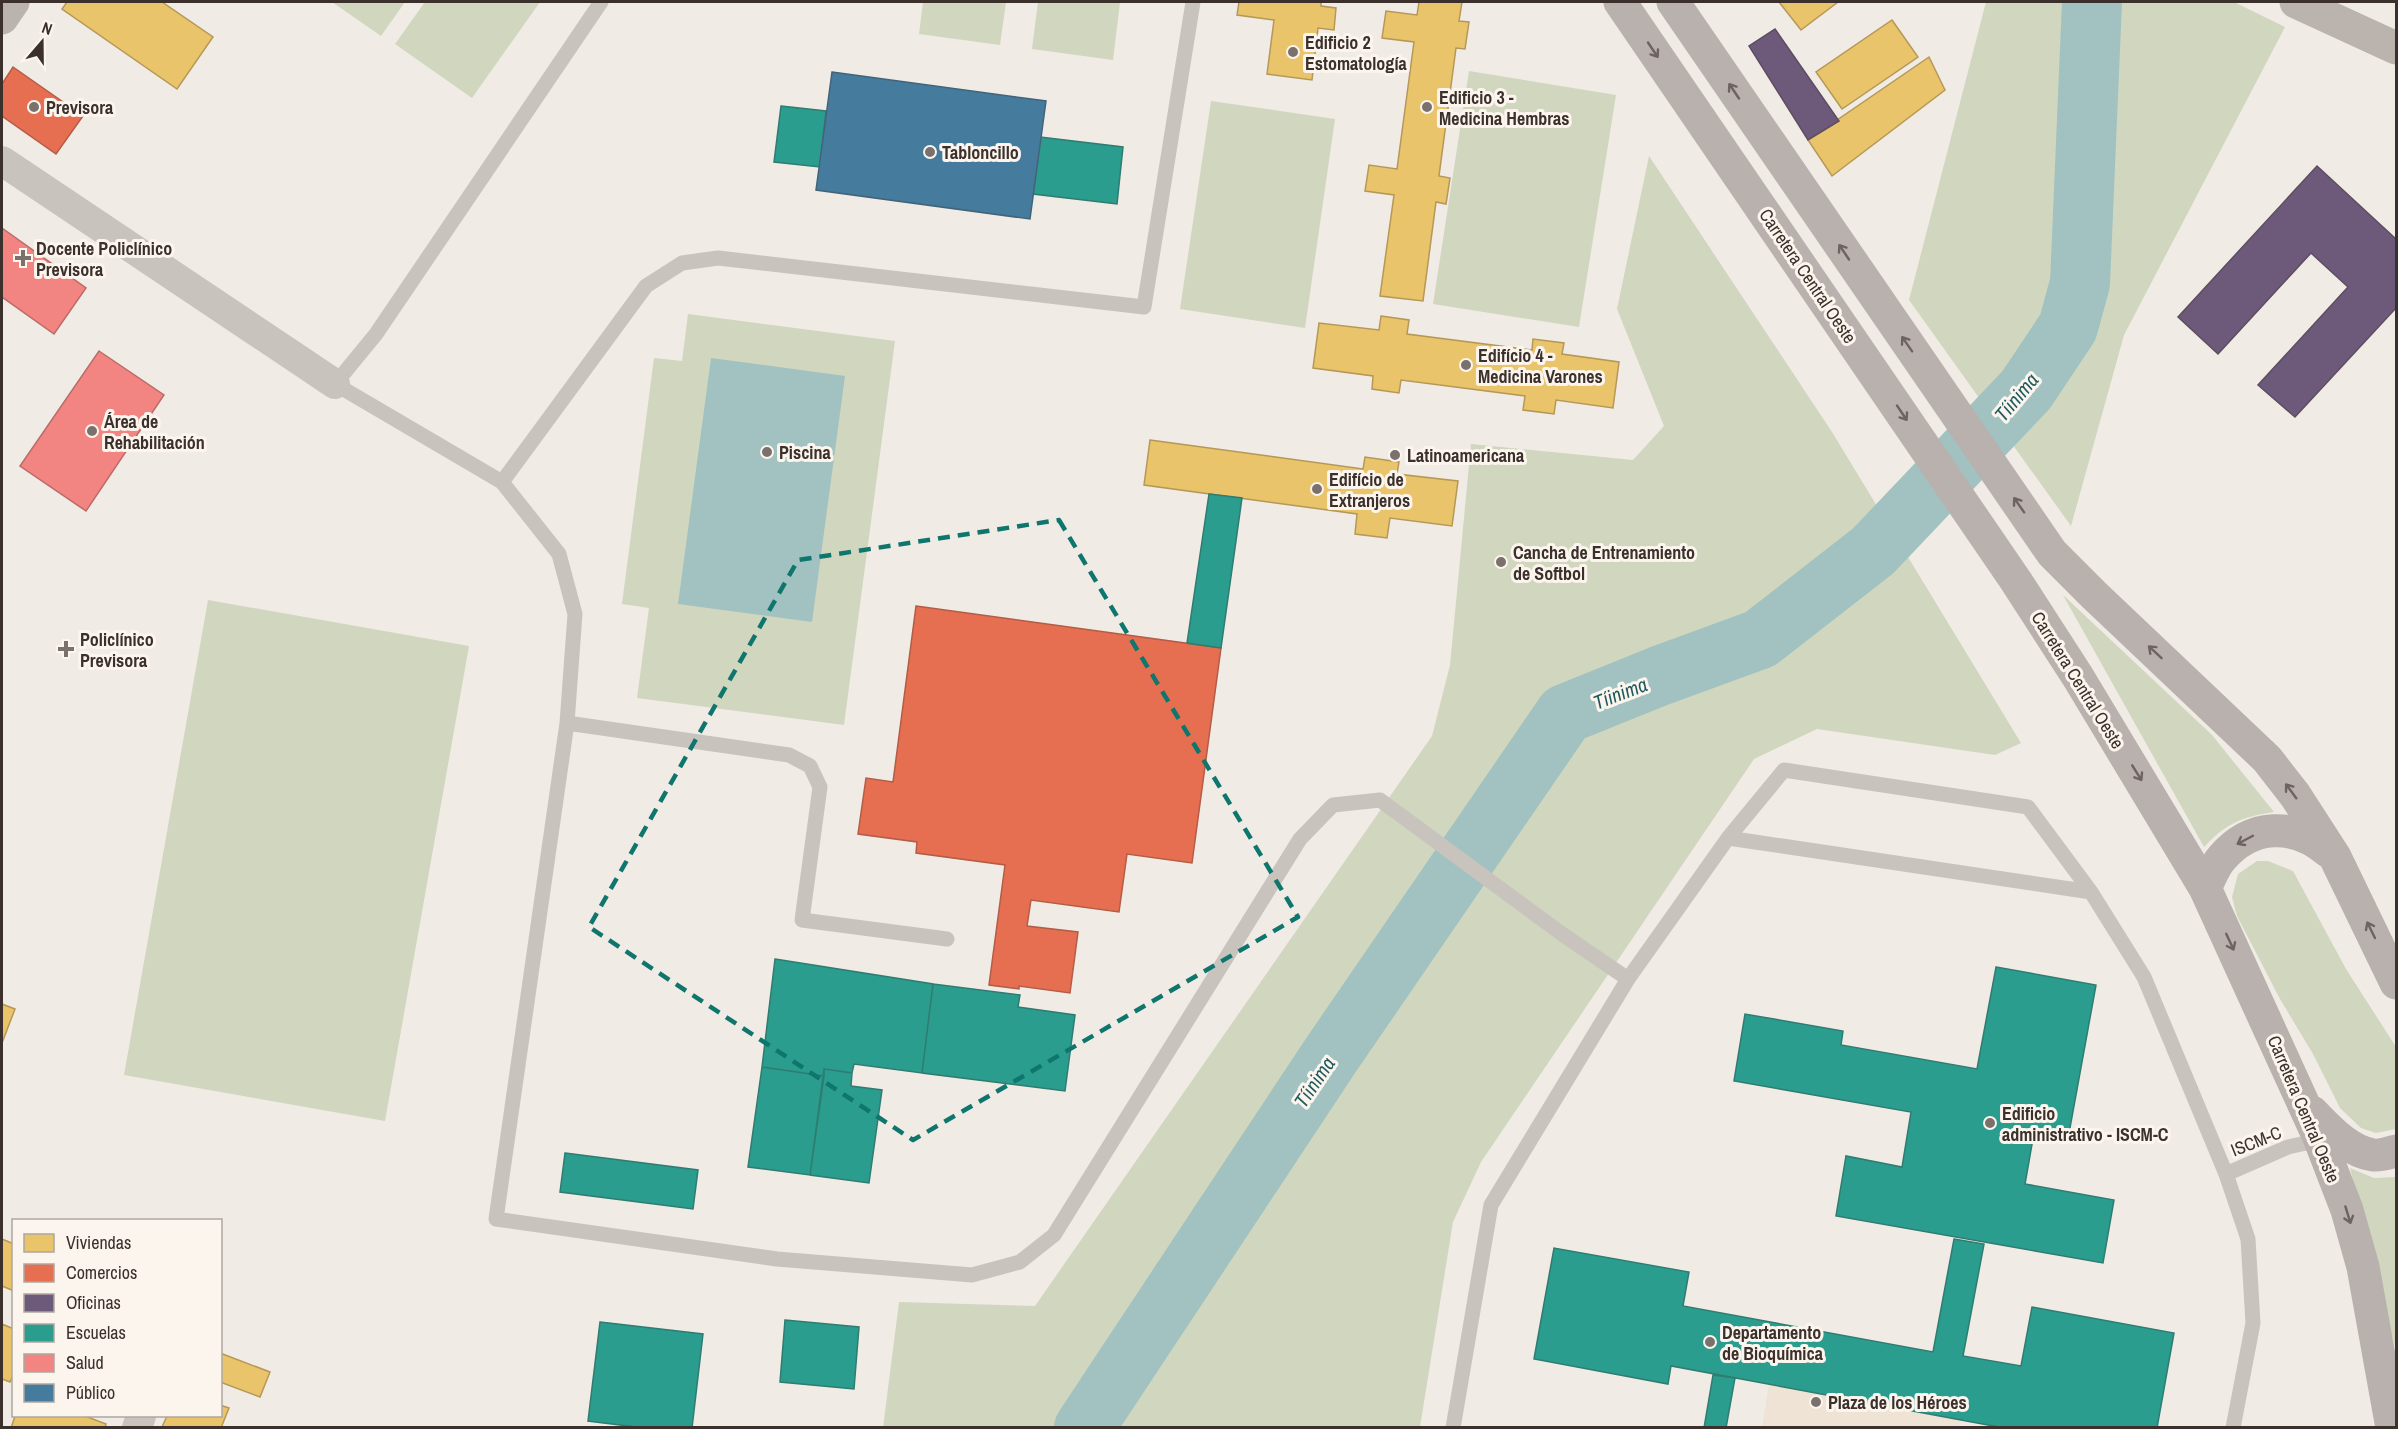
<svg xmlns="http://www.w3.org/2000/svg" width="2398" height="1429" viewBox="0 0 2398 1429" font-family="'Archivo Narrow',sans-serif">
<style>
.green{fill:#d1d6bf}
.plaza{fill:#eee3d5}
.water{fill:#a1c2c1}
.homes{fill:#e9c46a;stroke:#b59857;stroke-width:1.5}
.shops{fill:#e76f51;stroke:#b35c46;stroke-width:1.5}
.offices{fill:#6d597a;stroke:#5e4d62;stroke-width:1.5}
.schools{fill:#2a9d8f;stroke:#2f7c71;stroke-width:1.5}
.health{fill:#f28482;stroke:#bb6b68;stroke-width:1.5}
.public{fill:#457b9d;stroke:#42647b;stroke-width:1.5}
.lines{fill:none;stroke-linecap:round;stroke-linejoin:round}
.river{stroke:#a1c2c1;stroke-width:60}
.lane{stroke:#c9c3be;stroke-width:15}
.street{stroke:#c9c3be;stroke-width:30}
.secondary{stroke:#bab3ae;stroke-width:33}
.primary{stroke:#b8b1ad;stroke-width:33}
.oneway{stroke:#6d645f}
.marked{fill:none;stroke:#0f766e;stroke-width:4.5;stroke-dasharray:12 8;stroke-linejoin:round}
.poi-dot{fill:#7a716c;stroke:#fbf5ee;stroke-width:2}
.labels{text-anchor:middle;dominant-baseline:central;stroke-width:6;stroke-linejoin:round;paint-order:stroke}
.poi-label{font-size:18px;font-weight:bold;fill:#3b302b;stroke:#fbf5ee;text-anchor:start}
.street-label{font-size:18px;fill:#3b302b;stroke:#fbf5ee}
.water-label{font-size:20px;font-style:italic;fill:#1f5a5e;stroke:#fbf5ee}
</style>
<rect width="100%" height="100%" fill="#f0ebe5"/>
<path class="green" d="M332 2H405L381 36Z
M425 2H540L472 98 395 44Z
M923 2H1006L1000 45 919 34Z
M1038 2H1120L1113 60 1032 49Z
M1986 2H2234L2285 27 2124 335 2071 526 1909 300Z
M1469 71 1616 95 1579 327 1433 304Z
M1211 101 1335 119 1305 328 1180 309Z
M1649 156 1832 432 2021 743 1995 755 1817 729 1754 759 1481 1162 1453 1222 1420 1427 883 1428 899 1302 1035 1306 1432 736 1450 665 1471 444 1633 460 1664 426 1617 309Z
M688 314 895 341 844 725 637 698 649 608 622 604 654 358 682 361Z
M2063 595 2212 735 2274 812C2241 817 2227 823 2204 847Z
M208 600 469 646 385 1121 124 1075Z
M2257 861H2268L2293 871 2346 969 2396 1047V1129L2376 1133 2361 1128 2340 1108 2313 1054 2280 999 2237 916 2232 897 2238 874Z
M2350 1168 2374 1178 2396 1177V1351Z"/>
<path class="plaza" d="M1769 1384 1961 1420 1960 1428H1762Z"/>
<path class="water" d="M711 358 845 376 812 622 678 604Z"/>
<path class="homes" d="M67 2H162L213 37 177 89 62 9Z
M1239 2H1321V6L1336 8 1334 30 1318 28 1312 80 1267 74 1274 20 1237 15Z
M1419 2H1462L1459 21 1469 22 1465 49 1456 48 1439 176 1450 178 1446 204 1436 202 1423 301 1380 296 1394 195 1365 191 1369 165 1397 169 1414 42 1382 38 1386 11 1417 15Z
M1779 2H1838L1801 30Z
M1892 20 1918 57 1842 109 1816 72Z
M1929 57 1945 90 1832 176 1808 140Z
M1381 316 1409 320 1407 334 1532 350 1533 339 1564 343 1562 354 1619 362 1613 408 1556 400 1554 414 1523 410 1525 396 1401 380 1399 393 1372 389 1373 376 1313 368 1319 323 1379 330Z
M1150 440 1363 469 1365 457 1399 462 1397 474 1458 481 1452 526 1390 518 1387 538 1355 534 1357 514 1144 485Z
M2 1004 15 1009 2 1043Z
M2 1239 14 1244V1291L2 1286Z
M2 1324 14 1329V1373L10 1382 2 1379Z
M220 1353 270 1372 260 1397 220 1382Z
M220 1405 229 1408 221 1428 162 1427 167 1416H220Z
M15 1416H85L106 1424 105 1428H11Z"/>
<path class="shops" d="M13 67 83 116 56 154 2 116V84Z
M916 606 1221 648 1192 863 1127 854 1119 912 1031 900 1027 926 1078 932 1070 993 1019 986V989L989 985 1005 865 916 853 917 842 858 834 866 778 893 782Z"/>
<path class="offices" d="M1775 29 1839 121 1808 140 1749 46Z
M2317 166 2396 239V308L2295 417 2258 385 2348 287 2311 253 2218 354 2178 317Z"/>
<path class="schools" d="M781 106 826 111 820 167 774 162Z
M1040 137 1123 147 1117 204 1033 194Z
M1209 494 1242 498 1221 648 1187 643Z
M775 959 933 984 922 1073 854 1064 852 1073 824 1069V1076L762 1067Z
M1996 967 2096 985 2068 1139 2034 1133 2025 1184 2114 1200 2103 1263 1836 1216 1846 1156 1902 1167 1911 1112 1734 1081 1745 1014 1843 1031 1841 1045 1977 1069Z
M933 984 1020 995 1018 1007 1075 1015 1065 1091 922 1073Z
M762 1067 824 1076 810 1175 748 1167Z
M824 1069 852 1073 851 1086 882 1090 869 1183 810 1175Z
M565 1153 698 1170 693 1209 560 1192Z
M1954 1239 1984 1244 1963 1356 2021 1366 2032 1307 2174 1333 2157 1428H2004L1671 1366 1668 1384 1534 1359 1554 1248 1689 1272 1683 1306 1933 1352Z
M785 1320 859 1327 854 1389 780 1382Z
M600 1322 703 1334 692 1428H644L588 1421Z
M1713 1375 1735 1378 1726 1428H1704Z"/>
<path class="health" d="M2 228 86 288 54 334 2 297Z
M99 351 164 395 86 511 20 466Z"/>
<path class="public" d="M832 72 1046 101 1030 219 816 190Z"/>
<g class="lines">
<path class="river" d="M1084 1428 1331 1055 1565 714 1659 676 1760 639 1873 551 2026 390 2068 327 2080 283 2092 2"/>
<path class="lane" d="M601 2 376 334 335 384 502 482 559 554 575 614 567 723 496 1219 777 1259 972 1275 1020 1262 1054 1235 1300 839 1333 805 1380 800 1562 934 1628 979
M502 482 646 286 682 263 718 258 1144 307 1193 2
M567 723 789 755 810 766 820 787 802 920 947 939
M1728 838 1784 770 2028 807 2091 892
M2226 1174 2288 1147 2324 1139
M1453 1428 1491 1205 1628 979 1728 838 2091 892 2144 977 2226 1174 2248 1239 2253 1323 2233 1428"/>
<path class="street" d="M2 161 335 384
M137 1428 141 1416"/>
<path class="secondary" d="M2296 2 2396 48
M2 18 13 2"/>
<path class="primary" d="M1620 2 2016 581 2078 677 2205 888 2320 1140 2347 1210 2363 1267 2392 1428
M1673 2 2052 553 2094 595 2267 759 2295 795 2335 857 2396 983
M2205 888C2210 879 2214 867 2221 859 2251 823 2294 822 2329 852
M2312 1112C2329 1129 2348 1151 2373 1155 2380 1156 2389 1153 2396 1151"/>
</g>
<defs><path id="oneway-shaft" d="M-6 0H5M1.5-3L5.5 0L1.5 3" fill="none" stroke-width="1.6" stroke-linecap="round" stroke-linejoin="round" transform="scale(1.5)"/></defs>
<g class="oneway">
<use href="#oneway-shaft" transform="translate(1653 50) rotate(56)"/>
<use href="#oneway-shaft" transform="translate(1734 91) rotate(-124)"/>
<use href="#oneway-shaft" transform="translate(1844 252) rotate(-124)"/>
<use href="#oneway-shaft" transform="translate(1907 344) rotate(-125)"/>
<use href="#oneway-shaft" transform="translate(1902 413) rotate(56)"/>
<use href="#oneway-shaft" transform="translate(2019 505) rotate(-125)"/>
<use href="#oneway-shaft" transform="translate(2155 652) rotate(-137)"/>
<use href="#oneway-shaft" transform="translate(2137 773) rotate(58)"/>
<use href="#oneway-shaft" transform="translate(2291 791) rotate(-126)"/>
<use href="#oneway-shaft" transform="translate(2245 840) rotate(152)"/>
<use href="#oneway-shaft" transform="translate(2371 930) rotate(-116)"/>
<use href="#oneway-shaft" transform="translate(2230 942) rotate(65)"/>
<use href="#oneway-shaft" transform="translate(2348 1215) rotate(73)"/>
</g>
<path class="marked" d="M1059 520 1298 917 913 1140 589 927 798 560Z"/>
<g class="poi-dot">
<circle cx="1293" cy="52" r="6"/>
<circle cx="34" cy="107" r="6"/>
<circle cx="1427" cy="107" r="6"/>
<circle cx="930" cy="152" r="6"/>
<path d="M20 249h6v6h6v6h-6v6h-6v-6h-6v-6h6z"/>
<circle cx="1466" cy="365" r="6"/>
<circle cx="92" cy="431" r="6"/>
<circle cx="767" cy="452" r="6"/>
<circle cx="1395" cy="455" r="6"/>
<circle cx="1317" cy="489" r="6"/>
<circle cx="1501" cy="562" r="6"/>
<path d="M63 640h6v6h6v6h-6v6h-6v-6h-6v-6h6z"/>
<circle cx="1990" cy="1123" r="6"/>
<circle cx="1710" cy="1342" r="6"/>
<circle cx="1816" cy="1402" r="6"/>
</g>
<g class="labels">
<g class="poi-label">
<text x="1305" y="42">Edificio 2<tspan x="1305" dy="21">Estomatología</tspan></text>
<text x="1439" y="97">Edificio 3 -<tspan x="1439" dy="21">Medicina Hembras</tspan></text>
<text x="46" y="107">Previsora</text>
<text x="942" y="152">Tabloncillo</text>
<text x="36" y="248">Docente Policlínico<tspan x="36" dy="21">Previsora</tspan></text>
<text x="1478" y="355">Edifício 4 -<tspan x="1478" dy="21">Medicina Varones</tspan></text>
<text x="104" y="421">Área de<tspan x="104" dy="21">Rehabilitación</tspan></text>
<text x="779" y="452">Piscina</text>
<text x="1407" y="455">Latinoamericana</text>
<text x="1329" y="479">Edifício de<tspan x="1329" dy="21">Extranjeros</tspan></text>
<text x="1513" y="552">Cancha de Entrenamiento<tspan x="1513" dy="21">de Softbol</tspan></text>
<text x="80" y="639">Policlínico<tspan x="80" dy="21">Previsora</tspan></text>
<text x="2002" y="1113">Edificio<tspan x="2002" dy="21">administrativo - ISCM-C</tspan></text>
<text x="1722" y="1332">Departamento<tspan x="1722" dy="21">de Bioquímica</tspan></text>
<text x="1828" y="1402">Plaza de los Héroes</text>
</g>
<g class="street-label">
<text transform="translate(1808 276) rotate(56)">Carretera Central Oeste</text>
<text transform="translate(2078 680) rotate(58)">Carretera Central Oeste</text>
<text transform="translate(2304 1109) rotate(67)">Carretera Central Oeste</text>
<text transform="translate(2256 1141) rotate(-22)">ISCM-C</text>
</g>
<g class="water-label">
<text transform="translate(2016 397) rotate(-50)">Tíinima</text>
<text transform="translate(1620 693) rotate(-21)">Tíinima</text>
<text transform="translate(1314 1082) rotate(-56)">Tíinima</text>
</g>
</g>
<rect width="2398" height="1429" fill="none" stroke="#3b302b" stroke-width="6"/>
<rect x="12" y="1219" width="210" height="198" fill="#fbf5ee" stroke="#aea6a0" stroke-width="1.5"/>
<rect x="24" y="1234" width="30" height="18" fill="#e9c46a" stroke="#aea6a0" stroke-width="1.5"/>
<text x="66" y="1249" font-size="18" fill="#3b302b">Viviendas</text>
<rect x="24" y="1264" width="30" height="18" fill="#e76f51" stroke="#aea6a0" stroke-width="1.5"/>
<text x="66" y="1279" font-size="18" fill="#3b302b">Comercios</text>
<rect x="24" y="1294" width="30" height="18" fill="#6d597a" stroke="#aea6a0" stroke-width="1.5"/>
<text x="66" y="1309" font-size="18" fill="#3b302b">Oficinas</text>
<rect x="24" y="1324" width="30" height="18" fill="#2a9d8f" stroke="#aea6a0" stroke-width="1.5"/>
<text x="66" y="1339" font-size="18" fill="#3b302b">Escuelas</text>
<rect x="24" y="1354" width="30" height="18" fill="#f28482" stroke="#aea6a0" stroke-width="1.5"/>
<text x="66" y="1369" font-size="18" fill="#3b302b">Salud</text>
<rect x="24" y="1384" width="30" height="18" fill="#457b9d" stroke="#aea6a0" stroke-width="1.5"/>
<text x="66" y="1399" font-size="18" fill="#3b302b">Público</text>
<g transform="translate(42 42) rotate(20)" stroke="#fbf5ee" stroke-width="4.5" paint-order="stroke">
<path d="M0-4.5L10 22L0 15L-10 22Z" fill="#3b302b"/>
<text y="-9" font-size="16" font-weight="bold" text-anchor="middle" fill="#3b302b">N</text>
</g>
</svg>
